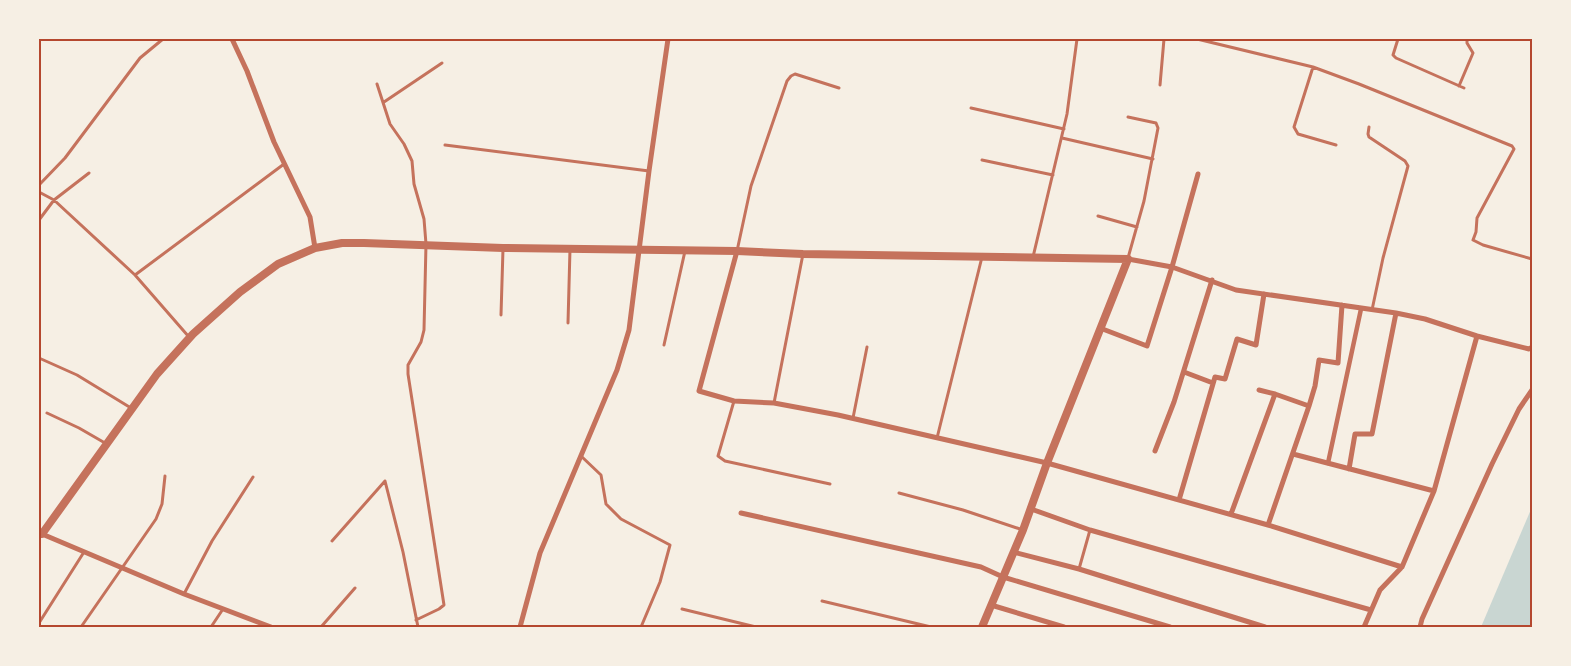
<svg xmlns="http://www.w3.org/2000/svg" width="1571" height="666" viewBox="0 0 1571 666" font-family="Rubik,sans-serif">
<style>
.water{fill:#c9d6d2}
.lines{fill:none;stroke-linecap:round;stroke-linejoin:round}
.service{stroke:#c5725c;stroke-width:3}
.pedestrian{stroke:#c5725c;stroke-width:4.5}
.minor{stroke:#c5725c;stroke-width:5}
.tertiary{stroke:#c5725c;stroke-width:8}
.neatline{fill:none;stroke:#b5482f;stroke-width:2}
</style>
<rect width="100%" height="100%" fill="#f6efe4"/>
<path class="water" d="M1532 507V627H1481Z"/>
<g class="lines">
<path class="service" d="M1197 39 1313 67 1359 84 1512 146 1514 149 1477 218 1476 232 1473 240 1483 245 1532 259
M1398 39 1393 55 1396 58 1464 88
M1313 67 1294 127 1298 134 1336 145
M377 84 390 124 404 144 412 161 414 184 424 219 426 244 424 330 421 342 408 365V374L444 605 439 609 416 620
M1160 85 1164 39
M1459 86 1473 53 1467 43V39
M384 102 442 63
M971 108 1064 129
M1128 117 1156 123 1158 128 1144 201 1128 258
M1369 127 1368 134 1369 137 1405 161 1408 166 1383 258 1372 310
M1062 138 1153 159
M445 145 649 171
M982 160 1053 175
M39 185 65 158 140 58 163 39
M39 192 54 200 135 275 189 337
M1098 216 1137 227
M39 220 54 200 89 173
M737 251 751 186 787 81 791 76 795 74 839 88
M1033 257 1067 114 1077 39
M135 275 284 164
M501 315 503 249
M568 323 570 249
M664 345 685 251
M39 358 77 375 131 408
M734 401 718 456 725 461 830 484
M774 403 803 254
M47 413 79 428 105 443
M853 418 867 347
M937 438 982 257
M581 456 601 475 606 504 621 519 670 545 660 582 641 627
M385 481 403 552 418 627
M899 493 963 510 1023 530
M332 541 385 481
M1079 569 1090 530
M184 594 212 541 253 477
M822 601 931 627
M682 609 756 627
M39 623 84 552
M81 627 156 519 162 504 165 476
M211 627 223 609
M321 627 355 588"/>
<path class="pedestrian" d="M1328 463 1361 309"/>
<path class="minor" d="M232 39 247 71 274 142 310 217 315 248
M737 251 699 391 734 401 774 403 838 415 1047 463 1268 525 1402 567
M1128 259 1172 267 1236 290 1396 313 1425 319 1477 336 1529 349 1532 347
M1100 328 1147 346 1172 267 1198 174
M1184 372 1213 383
M1259 390 1275 394
M1155 451 1174 402 1212 280
M1293 454 1434 491
M1349 469 1355 434H1372L1396 313
M1179 500 1215 377 1225 379 1237 339 1256 345 1264 294
M1031 509 1090 530 1371 610
M741 513 981 567 1003 577 1170 627
M1231 514 1275 394 1309 406
M1268 525 1309 406 1315 386 1319 360 1338 363 1342 305
M42 534 184 594 271 627
M1013 552 1079 569 1265 627
M991 605 1064 627
M520 627 540 553 617 370 629 330 649 171 668 39
M1364 627 1380 590 1402 567 1434 491 1477 336
M1420 627 1422 619 1492 464 1519 409 1532 390"/>
<path class="tertiary" d="M39 533 42 534 157 374 193 334 240 292 278 264 315 248 342 243H364L503 248 737 251 803 254 1128 259 1047 463 1023 530 982 627"/>
</g>
<rect width="1571" height="666" fill="none" stroke="#f6efe4" stroke-width="80"/>
<rect x="40" y="40" width="1491" height="586" class="neatline"/>
</svg>
